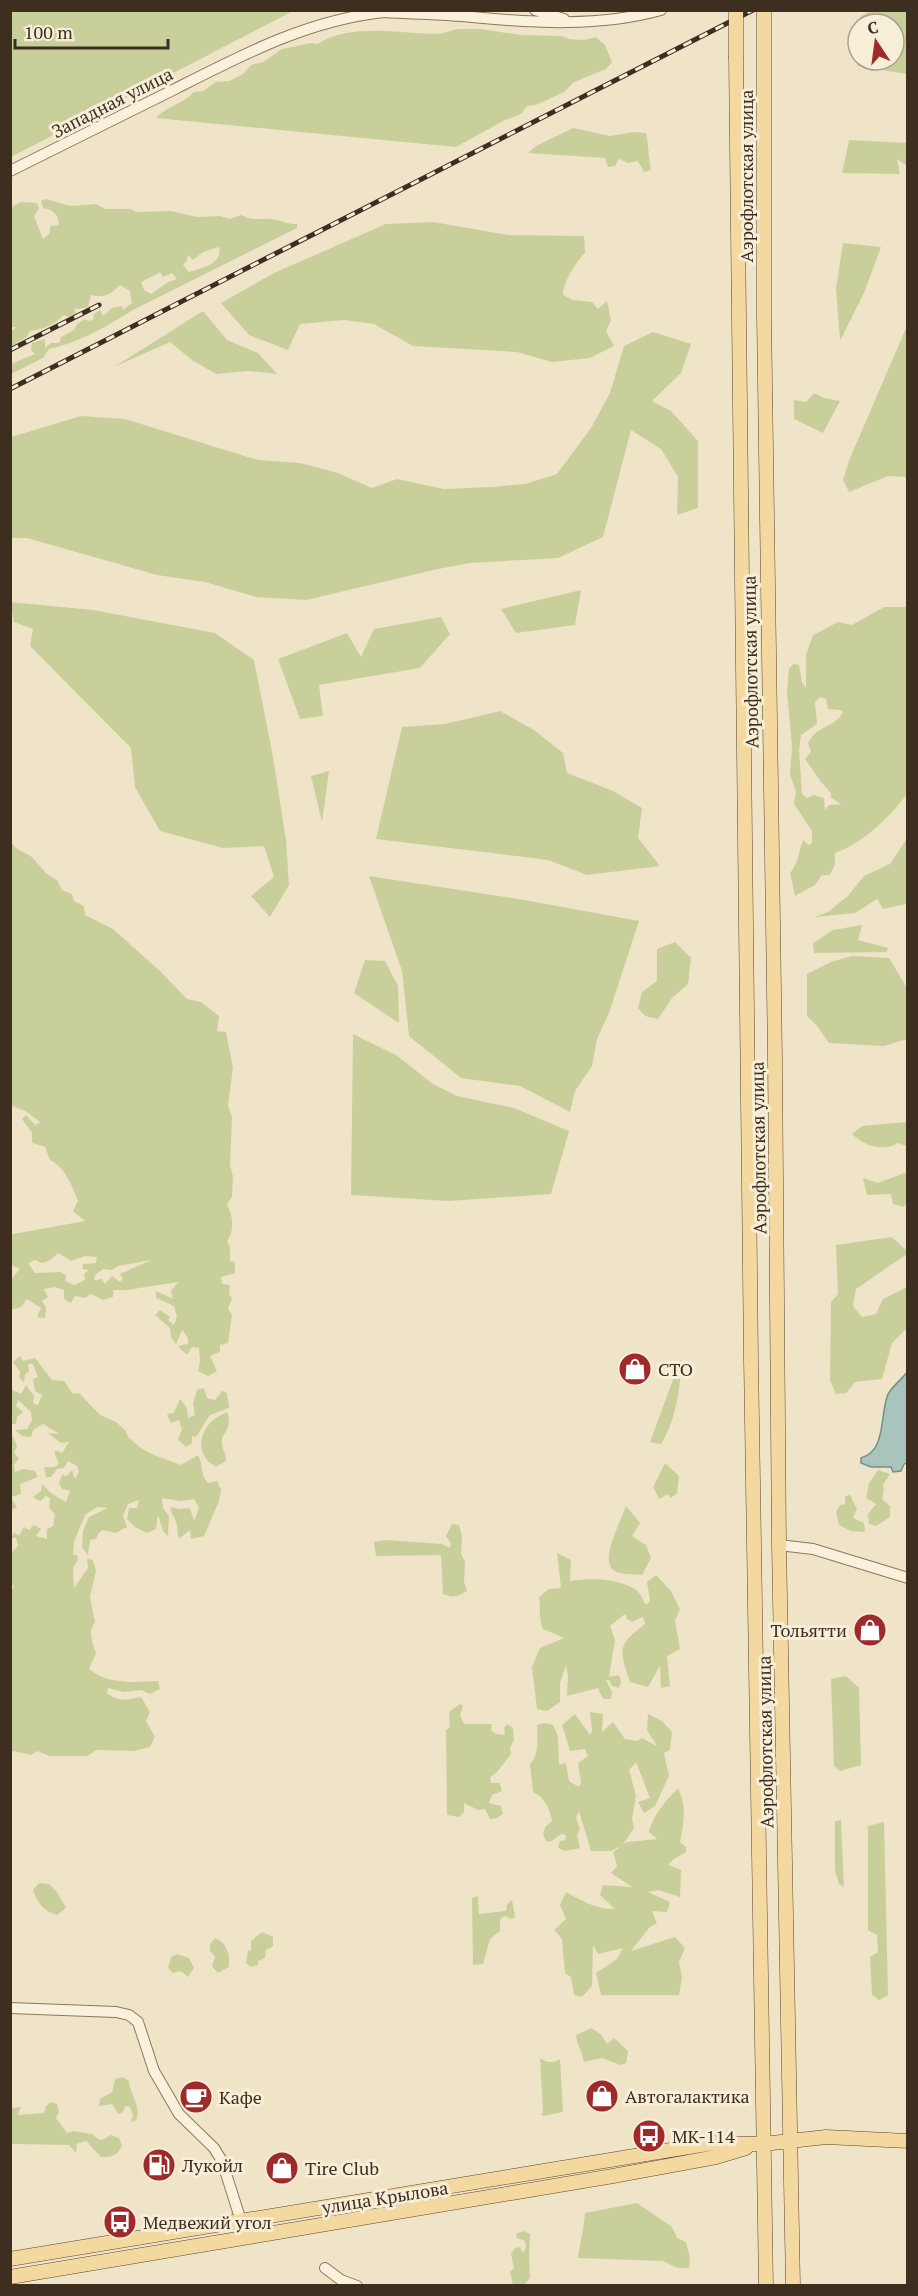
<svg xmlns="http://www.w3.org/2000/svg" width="918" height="2296" viewBox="0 0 918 2296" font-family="'PT Serif',serif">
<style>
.green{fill:#c9cf9b;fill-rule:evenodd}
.water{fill:#a9c4bc;stroke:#6f938a;stroke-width:1.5}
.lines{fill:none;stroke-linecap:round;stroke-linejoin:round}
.minor-casing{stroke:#8d765c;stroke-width:12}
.major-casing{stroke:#5b4430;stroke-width:15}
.minor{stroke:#faf1dc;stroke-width:10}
.major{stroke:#f3d9a0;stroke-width:14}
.rail-casing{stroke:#3d2e20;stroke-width:5}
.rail{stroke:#f7eed8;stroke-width:3;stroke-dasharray:9;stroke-linecap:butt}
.major-bridge-casing{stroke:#5b4430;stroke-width:15;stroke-linecap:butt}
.major-bridge{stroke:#f3d9a0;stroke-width:14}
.labels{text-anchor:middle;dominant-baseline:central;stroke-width:6;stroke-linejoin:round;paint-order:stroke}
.street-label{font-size:18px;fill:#3d2e20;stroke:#f7eed8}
.poi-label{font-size:18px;fill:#3d2e20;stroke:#f7eed8;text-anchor:start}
</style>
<rect width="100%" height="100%" fill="#f0e4c8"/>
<path class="green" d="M11 10H293V11L11 157Z
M872 10 907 11V74L857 66 858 48V60H894V24H859L860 17Z
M457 29H480L521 35 562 36 569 39 584 40 596 37 605 45 612 62 606 69 574 82 564 92 536 105 527 106 521 114 505 120 456 147 156 118C167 106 183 104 194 92L203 91 216 82 229 81 243 74 251 65 263 62 282 49 311 43 318 44C348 23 399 33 434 34 442 34 450 31 457 29Z
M573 128 610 136 635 132 646 133C649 146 648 157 651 170L644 172 638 161 628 163 619 159 615 166 608 167 605 158 528 153 536 146Z
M849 140 907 143V166L897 159 900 174 842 173Z
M46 199 70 206 96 204 105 209H131L136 212 171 211 197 217 220 216 230 219 241 215C256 223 262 216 277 220 284 222 288 224 297 224V228L133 310C108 326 78 343 49 349L43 358 11 374V364L35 354 31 350 32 343 45 339V348L51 343H59L61 337 74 330 77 324 85 319 89 321 94 319 93 315 100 310 103 316 112 308 122 306 123 310 132 303 130 291 120 285C110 295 105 298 91 295L88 307 79 309 74 308 76 314 68 317 64 315C53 325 45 329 30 331L27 337 11 346V332L16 327H11V207L21 202 37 203 39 208 34 216 43 239 50 233V226L59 225C59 214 53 210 43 208L41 201ZM219 247C223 264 202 268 189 272L183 265 187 261 188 255 193 260 203 252ZM160 272 163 277 172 273 177 279 168 282 151 294 144 290 141 283C147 277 154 277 160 272Z
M433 222 508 235 584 236 585 253C576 262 563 282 563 295L573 300 592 302 598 309 607 301 611 320 606 331 614 346 590 358 552 362 517 352 413 346 374 324 344 320 300 324 288 350 249 335 221 303 274 273 386 224Z
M843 243 881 247 864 293 840 341 836 289Z
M203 311 227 340 258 353 277 374 248 371 216 374 192 360 170 342 114 367Z
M907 326V477L888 476 849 492 843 480 850 458Z
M653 332 691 344 681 373 652 401 671 411 698 441V508L677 515 678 477 661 449 631 430 603 537 558 558 470 563 438 569 306 600 256 597 205 582 157 575 27 538H11V437L81 416 125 419 258 460 300 463 338 473 372 488 397 479 444 489 492 487 525 484 557 474 591 428 610 393 624 346Z
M814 393 824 398 840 401 823 433 794 419V400L806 402Z
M581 590 575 625 516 633 501 609Z
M10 602 93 610 215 633 254 660 273 757 286 840 289 885 270 917 251 896 274 877 264 846 223 848 160 831 135 787 131 748 30 646 33 629 14 622Z
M884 607H907V794C891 816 862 844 835 853V864L830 875H822L815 885 795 896 790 873C799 862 798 852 803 840L809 845 812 843V831L794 804 796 791 790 775 792 746 787 693 789 668 794 664 799 665 802 682 806 688V655L813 635 838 622 852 625ZM821 697 826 699 828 709 840 710 843 712C834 729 818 724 808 743L811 752 805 759 821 782 831 793V798L841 804 829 805 825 810 824 798 814 795 807 798 802 794 799 750 801 735 817 724 815 702Z
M441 617 450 634 420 668 319 685 323 716 300 719 278 659 347 633 361 657 374 629Z
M500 711 534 730 563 753 567 773 613 791 642 808 638 838 660 866 587 875 548 860 376 839 402 727 445 724Z
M329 771 322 822 311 776Z
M907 838V904L883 909 877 899 855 913 814 917 828 912 848 896 864 876 890 864Z
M11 842 16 848 32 857 47 874 57 880 62 890 72 894 74 901 84 906 85 915 113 929 160 971 187 999 201 1002 219 1016 217 1031 226 1032 233 1068 228 1105 232 1117 230 1166 233 1176 232 1197 227 1204C233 1216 235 1230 227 1241L230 1247V1261L235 1262V1273L221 1277 222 1284 230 1285 229 1294 232 1299 228 1308 232 1315 228 1343 220 1345V1352L210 1356 217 1371 208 1376 198 1371 200 1362 199 1348 192 1347 187 1355 178 1346 188 1344V1338L182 1330 176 1344 171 1337 170 1328 155 1315 160 1310 170 1317 168 1320 174 1325 177 1317 174 1306 156 1298V1291L173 1299 171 1291 178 1282 127 1290H113V1297L103 1300 91 1294 85 1298 75 1296 71 1303 64 1299V1290L54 1287 44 1289 48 1297 42 1301 46 1307 45 1318 37 1317 41 1308 27 1299 21 1307 11 1310V1279L20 1269 11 1265V1236L13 1234 85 1221 73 1211 78 1201C72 1186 65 1167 50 1160L45 1147 32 1143V1133L22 1119 26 1115 35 1125 40 1122 25 1111 12 1106 11 1108ZM58 1253 71 1261 85 1256 97 1257 96 1263 83 1264 82 1269 89 1270 84 1274 85 1280 74 1285 65 1281 66 1275 60 1272 35 1273 28 1263 35 1260 42 1263 49 1261ZM151 1260 120 1274 123 1278 120 1282 112 1276 105 1284 102 1279 94 1280 95 1275 103 1269 112 1270 118 1266Z
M369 876 524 900 639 921 609 1013 597 1039 592 1066 575 1091 570 1112 520 1086 461 1078 409 1036 402 971Z
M862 925 858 940 889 948 886 952 814 953 813 943 833 930Z
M675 942 691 958 688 984 672 998 658 1019 645 1016 638 1008 642 992 657 981V949Z
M852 956 889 958 907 988V1039L884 1046 829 1043 817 1026 807 1016V974L831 962Z
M365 960 385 961 398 986 399 1023 354 993Z
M353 1034 396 1055 433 1084 457 1096 514 1108 569 1131 551 1194 449 1201 351 1195Z
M907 1122V1146L898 1143C883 1152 864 1146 852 1134L862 1126Z
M907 1172V1201L904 1207 893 1204 891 1194 867 1195 863 1178 878 1183Z
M892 1237 907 1251V1254L856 1289 853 1306 862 1317 876 1314 883 1299 907 1287V1328L892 1343 882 1379 855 1382 846 1393 836 1394 830 1380 831 1302 838 1294 836 1245Z
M20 1356 23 1361 35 1358 52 1380 64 1381 73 1394 79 1393 100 1415 116 1422 125 1430 129 1438 141 1448 154 1455 181 1465 198 1455C204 1465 199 1474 208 1483L217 1481 221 1490 219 1501 204 1536 191 1539 190 1530 179 1539C177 1534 178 1531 177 1525 175 1518 171 1513 170 1507L180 1509 190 1508 194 1521 199 1508 194 1499 181 1501 162 1498 163 1508 169 1516 168 1536 163 1531 158 1515 156 1529 147 1533 135 1527 127 1519 129 1508H137L139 1500 128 1504 123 1516 127 1527 116 1533 102 1530 98 1534 96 1539 90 1540 88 1555 82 1547 83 1531 89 1517 108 1508 97 1507 85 1515 74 1542 73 1554 78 1556 77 1562 73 1567 74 1588 88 1568 87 1559 93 1560 96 1571 90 1597 95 1622 91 1630 92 1641 96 1653 89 1669C108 1685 135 1682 158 1681L160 1689 150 1694 141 1690 123 1692 108 1688 107 1693C117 1702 128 1700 141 1697L150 1712 146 1721 155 1737 150 1747 134 1751 97 1750 87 1756H50L37 1751 31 1755 13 1751 11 1752 10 1591 14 1587 11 1582 10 1554 18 1546 16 1538H11L14 1532 19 1536 24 1527 29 1530 34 1525 41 1529 36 1536 47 1539V1529L53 1526 55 1514 49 1508 50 1498 46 1496 40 1501 33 1497 41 1491 42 1484 51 1493 66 1502 70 1491 62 1489 59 1483 62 1475 67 1476 72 1470 75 1479 79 1472 77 1466 68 1461 64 1468 57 1469 51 1477H46L44 1467H55L59 1463 55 1455V1450L62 1453 69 1442 61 1443 48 1433 59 1434 43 1424 33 1430 31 1437 22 1436 15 1430 27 1429 32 1421 31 1412 18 1400 16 1406 23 1412 17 1417 16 1424H11V1418L13 1417 11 1411V1389L21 1394 26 1385 34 1396 33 1403 38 1405 42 1395 35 1391 33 1379 38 1377 33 1364H28L29 1372 25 1374 24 1382 19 1377 20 1372 13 1362Z
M681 1358C681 1387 676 1420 661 1444L650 1442Z
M204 1388 207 1398 215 1400 222 1391 227 1393 229 1408 210 1415 196 1437 192 1436V1443L186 1447 178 1440 182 1429 179 1420 171 1423 167 1414 174 1413 180 1399 187 1408 188 1418 195 1415 193 1404 197 1390Z
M227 1412C231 1421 228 1430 222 1437 221 1450 226 1451 226 1461L216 1467C198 1457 197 1438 210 1423 214 1418 222 1415 227 1412Z
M10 1436H13L17 1446 14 1453 19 1458 14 1465 15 1472 24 1469 35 1471 38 1477 20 1484 21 1494 11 1497 17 1508 11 1510Z
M665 1463 679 1476 677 1493 671 1498 668 1494 659 1499 653 1487Z
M878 1470 890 1474 883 1485 884 1491 882 1499 890 1506V1517L876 1526 869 1524 868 1514 876 1504 866 1498 869 1483Z
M850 1495 857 1509 853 1518 864 1523 865 1532 851 1531 839 1525 836 1512 840 1505 845 1504V1496Z
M626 1506 640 1523 632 1536 646 1545 651 1558 642 1575C634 1574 620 1575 613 1570 600 1560 621 1520 626 1506Z
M452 1524 459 1525 462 1536 461 1554 465 1561 464 1582 467 1591C458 1597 453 1598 443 1594L441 1555 376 1556 374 1542 386 1540 442 1544 450 1548 451 1543 446 1536Z
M557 1553 571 1560 570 1581C591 1578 616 1578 635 1589 640 1592 643 1600 646 1605L650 1601 647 1582 656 1575 671 1591 680 1609 675 1621 680 1649 667 1656 670 1686 661 1688 660 1666 648 1687 630 1682C619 1650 617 1645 645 1624L643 1617 632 1622 627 1619 625 1614 610 1626 615 1640 609 1677 619 1675 621 1682 619 1688 612 1686 609 1680H606L612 1692 611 1699H603L598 1688 567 1696 568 1677 566 1665 560 1683V1702L547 1711 537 1709 532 1667 540 1648 564 1638 543 1629C538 1618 541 1609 539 1597L549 1589 561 1588Z
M846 1676 859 1688 861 1765 840 1771 834 1766 831 1679Z
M460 1704 463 1706 460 1715 464 1724H492L491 1730 496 1734 505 1735 504 1728 507 1724 513 1728 514 1740 510 1748 511 1754 497 1772 490 1777 491 1783H500L502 1791 492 1795 489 1803 501 1806 503 1814 497 1818 490 1819 485 1809 478 1810 464 1803V1812L459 1817 447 1815 446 1730 450 1727 449 1712Z
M590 1712 603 1714 602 1732 613 1722 625 1739 637 1741 642 1738 657 1746 647 1730 648 1714 662 1721 672 1732 670 1750 664 1753 669 1776 655 1806 644 1813 638 1802 650 1798 636 1762 629 1770 636 1796 632 1819 634 1828 623 1844 628 1842 657 1839 649 1832C654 1813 665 1802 678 1788 687 1807 684 1822 680 1842L686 1847V1852L674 1859 668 1865 681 1870 680 1897 658 1890 648 1892 670 1902 667 1912 652 1911 657 1923 649 1928 631 1951 675 1937 685 1948 679 1962 682 1977 679 1995H601L596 1973 617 1959 623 1948 598 1954 593 1945 592 1986 582 1997 574 1995 571 1977 565 1973 562 1939 554 1930 566 1919 560 1905 566 1892C581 1900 597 1910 615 1909L600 1895 603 1885 632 1887 611 1873 617 1866 613 1852 621 1846 611 1851H591L579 1811 576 1818 580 1829 577 1836 580 1848 565 1851 558 1848 560 1841 565 1840 566 1835 561 1834 552 1841 547 1842 543 1835 545 1827 552 1821C550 1810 545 1797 533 1792L530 1764C540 1754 537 1737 537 1725L545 1723 553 1725 558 1736 559 1765 566 1763 569 1781 579 1787 581 1782 578 1763 588 1756 585 1749 570 1751 562 1725 575 1714 590 1735 592 1731Z
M841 1820 844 1887 839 1884 835 1871V1821Z
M884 1822 888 1995 879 2000 872 1995 870 1957 878 1952 877 1935 868 1930V1826Z
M39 1883 49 1884 57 1892 66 1908 57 1915C43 1911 38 1903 33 1890Z
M478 1896 479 1914 506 1911 507 1904 512 1900 515 1917 512 1919 505 1916 500 1919V1931L490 1939 483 1964 473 1965 472 1898Z
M262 1932 273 1937V1946L266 1950 265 1958 258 1961V1965L251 1967 246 1963 248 1951 251 1950V1941Z
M215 1938C227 1943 230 1954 229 1967L218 1973 212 1966 215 1957 210 1951V1944Z
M177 1954 189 1958 194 1968 188 1977 181 1971 173 1973 168 1968 171 1957Z
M591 2028 601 2034 607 2044 614 2038 628 2051 626 2063 621 2065 602 2058 584 2062C582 2051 577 2045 576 2035Z
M540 2058C547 2063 553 2063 560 2059L563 2112 544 2116 541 2114 543 2112Z
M123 2077 129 2081C130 2095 142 2107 136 2120L131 2122 133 2115 130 2107 125 2106 123 2112 118 2114 112 2104 99 2106 100 2099 112 2092 115 2079Z
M51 2102 57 2104 59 2112 56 2118 67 2133 73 2131 92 2134 98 2139 102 2140 111 2135 119 2138 122 2146C117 2156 112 2157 101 2157L86 2141 77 2144 76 2153 69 2145 11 2144V2108L21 2107 18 2115 44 2113 46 2106Z
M637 2203 672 2227 677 2238 686 2242 690 2258 689 2268H678L663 2261 578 2258C580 2242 584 2228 585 2213Z
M523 2231 530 2234C529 2250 529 2262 530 2278L524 2285H513L510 2272 514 2268 511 2254 515 2248 520 2247 523 2253 526 2247 525 2241 517 2238 516 2234Z"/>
<path class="water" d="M907 1372V1463L904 1464 901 1471 893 1472 891 1467H871L861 1463V1458C886 1451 880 1417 887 1397 889 1388 902 1380 907 1372Z"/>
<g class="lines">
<g class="minor-casing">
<path id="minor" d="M535 10 564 19
M10 171C65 144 120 116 175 89 242 55 308 20 384 12 413 14 443 14 472 17 535 23 599 27 661 10
M779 1545 813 1549 908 1578
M10 2008 116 2012 129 2015 138 2022 154 2071 179 2114 214 2148 222 2161 241 2221
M325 2268 341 2280 357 2286"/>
</g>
<g class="major-casing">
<path id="major" d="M764 10V315L775 1058 779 1545 793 2286
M736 58 751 1359 766 2286
M10 2259 713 2143 763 2144 826 2137 908 2141
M10 2277 613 2176 716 2157 746 2148"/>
</g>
<use href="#minor" class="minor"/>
<use href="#major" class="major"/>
<g class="rail-casing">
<path id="rail" d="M10 350 99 305
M10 389 753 10"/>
</g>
<use href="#rail" class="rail"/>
<g class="major-bridge-casing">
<path id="major-bridge" d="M736 10V58"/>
</g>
<use href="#major-bridge" class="major-bridge"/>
</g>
<defs>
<g id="shop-disc" transform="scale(1.725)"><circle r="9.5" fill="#9e2a2b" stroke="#f7eed8"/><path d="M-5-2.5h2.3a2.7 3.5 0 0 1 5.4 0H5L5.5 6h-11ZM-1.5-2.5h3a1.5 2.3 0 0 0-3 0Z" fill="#fff"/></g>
<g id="cafe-disc" transform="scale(1.725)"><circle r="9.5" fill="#9e2a2b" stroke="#f7eed8"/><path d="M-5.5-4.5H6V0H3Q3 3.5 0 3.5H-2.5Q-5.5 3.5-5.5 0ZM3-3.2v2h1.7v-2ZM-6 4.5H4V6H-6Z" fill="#fff"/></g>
<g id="bus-disc" transform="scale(1.725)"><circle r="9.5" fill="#9e2a2b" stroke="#f7eed8"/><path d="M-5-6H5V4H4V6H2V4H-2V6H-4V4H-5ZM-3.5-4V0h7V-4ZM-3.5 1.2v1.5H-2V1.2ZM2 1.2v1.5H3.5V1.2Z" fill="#fff"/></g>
<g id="fuel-disc" transform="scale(1.725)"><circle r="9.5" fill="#9e2a2b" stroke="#f7eed8"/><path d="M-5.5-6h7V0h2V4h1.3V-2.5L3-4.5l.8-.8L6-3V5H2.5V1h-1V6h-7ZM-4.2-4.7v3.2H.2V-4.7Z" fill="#fff"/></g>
</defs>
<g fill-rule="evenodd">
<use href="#shop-disc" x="635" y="1369"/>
<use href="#shop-disc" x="870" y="1630"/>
<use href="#shop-disc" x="602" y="2096"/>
<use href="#cafe-disc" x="196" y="2097"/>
<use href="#bus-disc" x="649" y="2136"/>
<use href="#fuel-disc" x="159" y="2165"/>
<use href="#shop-disc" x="282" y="2168"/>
<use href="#bus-disc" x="120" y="2222"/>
</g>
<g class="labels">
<g class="street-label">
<text transform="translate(112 102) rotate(-27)">Западная улица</text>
<text transform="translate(746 176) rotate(-90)">Аэрофлотская улица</text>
<text transform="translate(750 662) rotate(-91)">Аэрофлотская улица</text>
<text transform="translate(758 1148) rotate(-91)">Аэрофлотская улица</text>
<text transform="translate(765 1742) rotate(-91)">Аэрофлотская улица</text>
<text transform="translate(385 2197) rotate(-9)">улица Крылова</text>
</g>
<g class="poi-label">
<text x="658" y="1369">СТО</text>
<text x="847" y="1630" text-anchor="end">Тольятти</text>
<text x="625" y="2096">Автогалактика</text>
<text x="219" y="2097">Кафе</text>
<text x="672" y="2136">МК-114</text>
<text x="182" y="2165">Лукойл</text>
<text x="305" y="2168">Tire Club</text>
<text x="143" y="2222">Медвежий угол</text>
</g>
</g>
<rect width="918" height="2296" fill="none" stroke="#3d2e20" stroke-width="24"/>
<g transform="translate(876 42) rotate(347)"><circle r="28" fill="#f7eed8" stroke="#ada18e" stroke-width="1.5"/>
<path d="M0-4.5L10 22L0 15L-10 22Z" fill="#9e2a2b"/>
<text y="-9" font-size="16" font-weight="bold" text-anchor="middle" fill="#3d2e20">С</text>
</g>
<path d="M15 39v9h153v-9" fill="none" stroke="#3d2e20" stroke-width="3"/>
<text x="24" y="39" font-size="18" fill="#3d2e20" stroke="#f7eed8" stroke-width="4.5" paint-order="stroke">100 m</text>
</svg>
